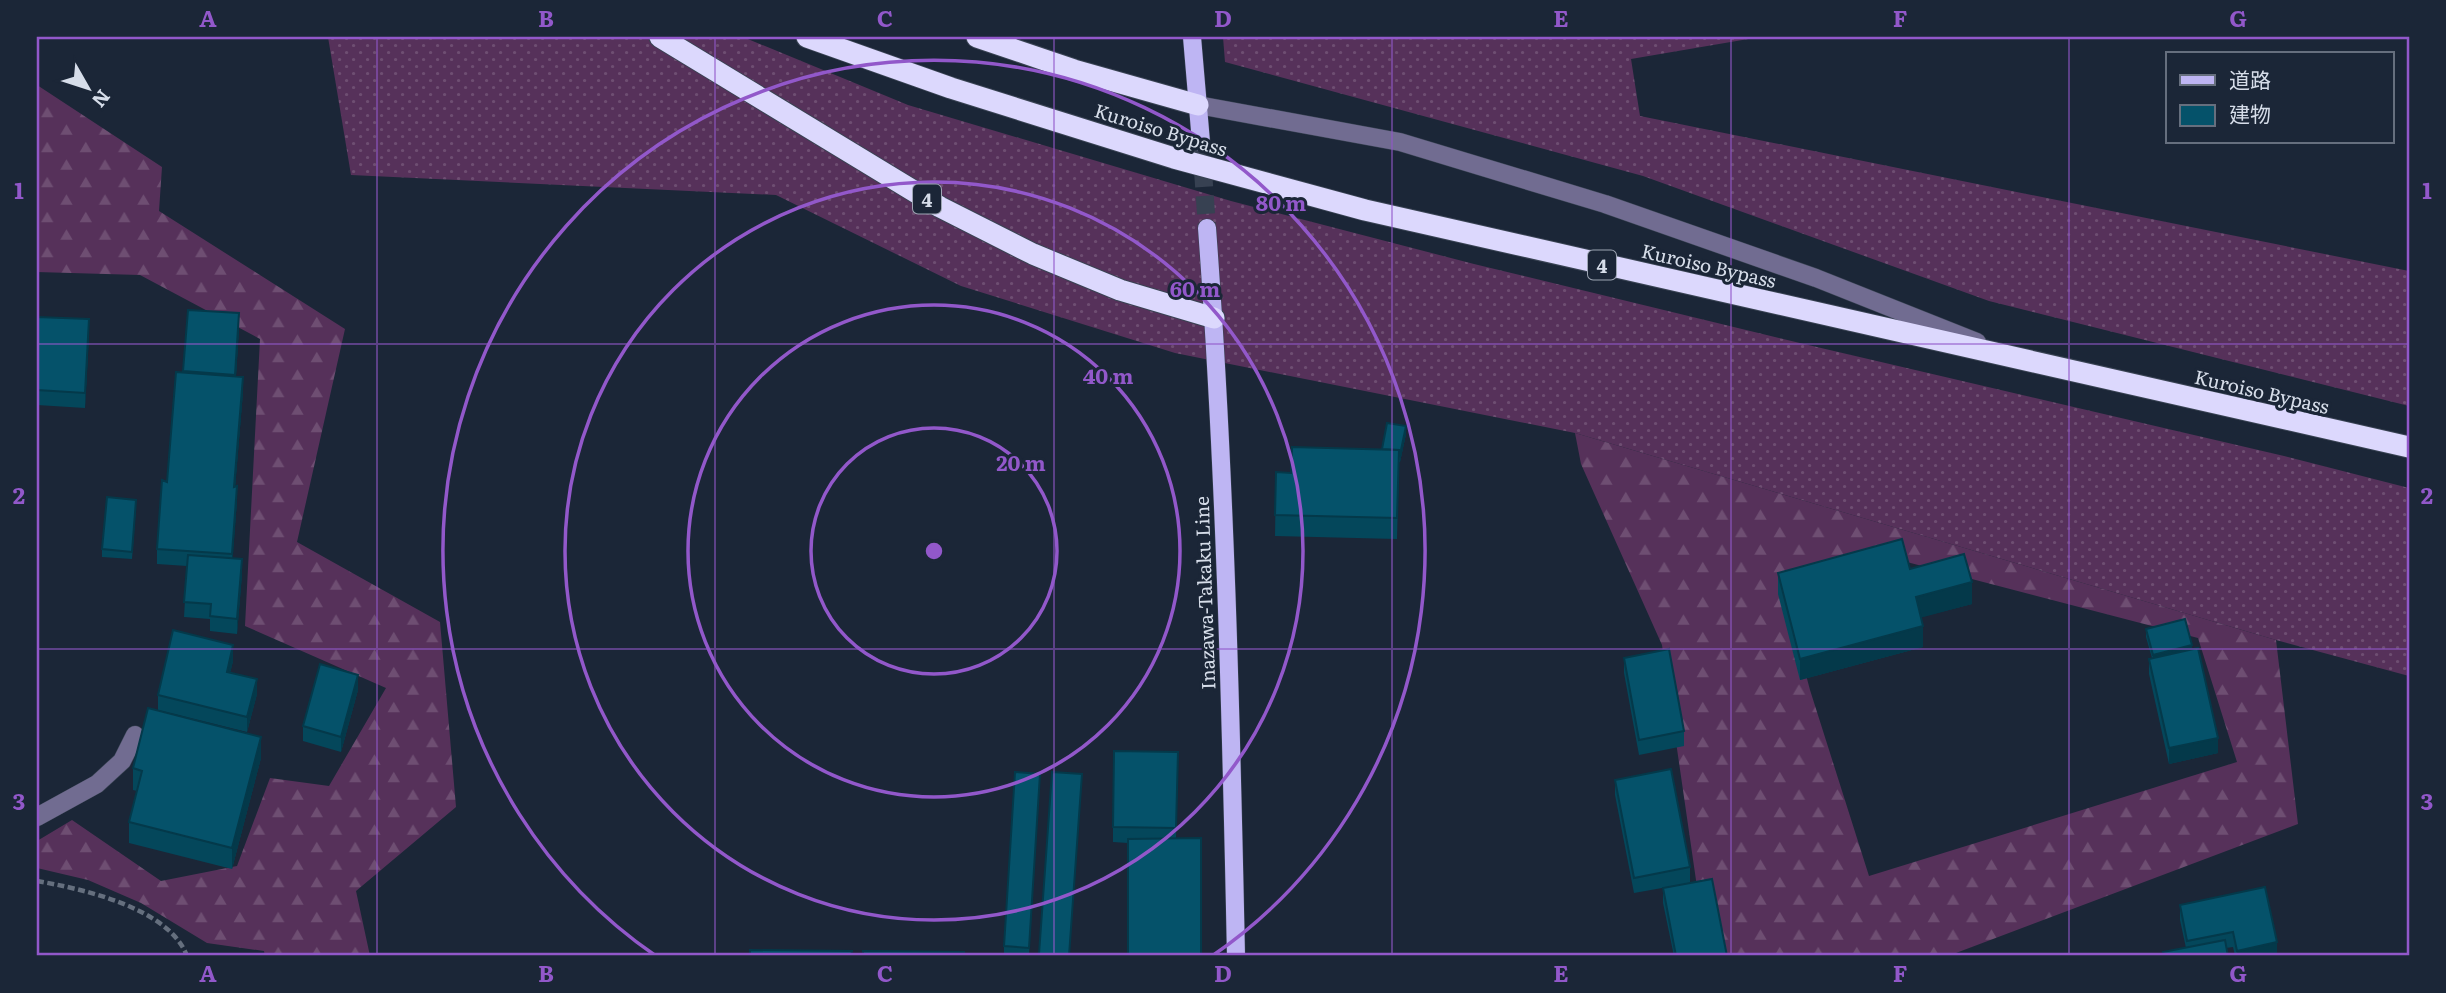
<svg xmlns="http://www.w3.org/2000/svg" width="2446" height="993" viewBox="0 0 2446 993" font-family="Literata,'Noto Sans JP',serif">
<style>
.grass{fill:url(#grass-dots)}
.forest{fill:url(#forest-firs);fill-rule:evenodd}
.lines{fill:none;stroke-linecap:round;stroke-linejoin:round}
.major-tunnel{stroke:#374152;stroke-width:18;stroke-dasharray:18 9;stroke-linecap:butt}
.minor-casing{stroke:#394353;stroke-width:19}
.major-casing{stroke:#394353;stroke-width:19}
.highway-casing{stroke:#394353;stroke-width:23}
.path{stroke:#656f7e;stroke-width:4.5;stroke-dasharray:7 3.5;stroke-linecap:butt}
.minor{stroke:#716c91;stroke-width:18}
.major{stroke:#beb5f3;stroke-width:18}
.highway{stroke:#dcd8fd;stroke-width:21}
.wall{fill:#04475b}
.shaded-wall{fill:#04394a}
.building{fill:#05526a;stroke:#04394a;stroke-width:2}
.grid{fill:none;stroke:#9258ca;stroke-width:2;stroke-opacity:0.55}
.ring{fill:none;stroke:#9258ca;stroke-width:3.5}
.labels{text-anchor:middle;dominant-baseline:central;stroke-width:6;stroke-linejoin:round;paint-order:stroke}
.shield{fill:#1b2637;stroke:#9ea6b4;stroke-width:2}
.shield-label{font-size:18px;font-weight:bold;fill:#d6dde9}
.street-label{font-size:19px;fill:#d6dde9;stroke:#1b2637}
.centre{fill:#9258ca;stroke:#1b2637;stroke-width:3.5}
.ring-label{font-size:21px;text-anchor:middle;font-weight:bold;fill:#9258ca;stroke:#1b2637;stroke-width:6;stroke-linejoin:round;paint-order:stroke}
.neatline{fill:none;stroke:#9258ca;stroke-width:2.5}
.grid-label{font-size:23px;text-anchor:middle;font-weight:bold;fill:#9258ca}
</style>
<defs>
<pattern id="grass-dots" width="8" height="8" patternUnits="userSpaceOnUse" patternTransform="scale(1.75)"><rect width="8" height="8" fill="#56315a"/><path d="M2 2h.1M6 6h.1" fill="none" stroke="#6e4e72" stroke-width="1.8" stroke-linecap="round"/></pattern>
<pattern id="forest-firs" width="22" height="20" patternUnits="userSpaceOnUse" patternTransform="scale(1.75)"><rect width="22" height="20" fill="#56315a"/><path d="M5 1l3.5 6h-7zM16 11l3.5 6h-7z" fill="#6e4e72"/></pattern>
</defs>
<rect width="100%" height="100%" fill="#1b2637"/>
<path class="grass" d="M328 37H743L908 105 1231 201 1474 264 1804 344 2284 456 2409 488V676L2276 640 1575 433 1175 353 961 286 776 195 351 175Z
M1223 37H1760L1631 59 1640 116 2409 271V406L1989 301 1643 176 1225 62Z"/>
<path class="forest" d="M37 85 162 167 159 211 345 329 297 542 440 622 456 807 356 891 370 956H265L264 951 207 943 141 903 88 880 37 868V841L72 820 161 881 237 866 270 778 329 786 386 688 245 626 260 339 140 275 37 272Z
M1575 433 2276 640 2298 824 1948 956H1707L1662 645 1581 464ZM1880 555 2198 638 2237 762 1869 876 1810 690 1781 581Z"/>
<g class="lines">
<path class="major-tunnel" d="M1201 142 1207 228"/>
<g class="minor-casing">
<path id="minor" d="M1198 105 1400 142 1605 204 1816 278 1977 342
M37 817 97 784 122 761 135 735"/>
</g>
<g class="major-casing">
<path id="major" d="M1192 37 1201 142
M1207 228C1225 470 1231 714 1236 956"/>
</g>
<g class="highway-casing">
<path id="highway" d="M660 37 940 207 1033 254 1120 290 1214 318
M807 37 951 88 1174 158 1365 210 2409 447
M977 37 1074 70 1198 105"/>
</g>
<path class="path" d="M37 881C83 889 169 908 187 956"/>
<use href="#minor" class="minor"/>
<use href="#major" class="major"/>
<use href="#highway" class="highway"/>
</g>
<path class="wall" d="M188 310 239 328 236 377 243 392 235 487 237 501 232 559 242 574 237 634 210 631V619L184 617 187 566 157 564V549L183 373Z
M37 317 89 334 85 408 37 405Z
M1406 434 1400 462H1399L1397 539 1275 536 1276 472 1291 473 1382 449Z
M136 507 132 559 102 557V549Z
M1910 569 1972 604 1921 617 1923 647 1800 680 1778 594V573Z
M2146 629 2192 649 2218 753 2169 764 2149 674V659L2152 658 2146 637Z
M1624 658 1684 731V746L1639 755 1624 673Z
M233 661 230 673 257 694 247 732 158 710V695Z
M358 690 341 752 303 741V726Z
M1178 752 1176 838 1128 843 1113 842V827Z
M261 758 232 869 129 843V822L137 791 133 790V768Z
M1040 774 1029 955 1004 954V946Z
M1615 780 1690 867V883L1634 893 1615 795Z
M2265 887 2277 956H2235L2233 947 2226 948 2228 956H2163V952L2186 948 2180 920V905Z
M1663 888 1727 956H1674L1663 903Z"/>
<path class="shaded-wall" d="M239 313V328L235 390V375Z
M89 319V334L85 408V393Z
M243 377V392L234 502V487Z
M1406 426V434L1400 462V455Z
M237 486V501L232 569V554Z
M242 559V574L237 634V619Z
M1972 582V604L1916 619V597Z
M1923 626V647L1800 680V659Z
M233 645V661L227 687V672Z
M2192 645V653L2153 663V655Z
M358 675V690L341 752V737Z
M257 679V694L247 732V717Z
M261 737V758L232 869V848Z
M2218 738V753L2169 764V748Z
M2277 942V956H2237V951Z"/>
<path class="building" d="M188 310 239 313 235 375 183 371Z
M37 317 89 319 85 393 37 390Z
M176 372 243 377 234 487 237 486 232 554 157 549 162 480 167 482Z
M1387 423 1406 426 1400 455 1399 454V450L1382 449Z
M1292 447 1399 450 1397 518 1275 515 1276 472 1291 473Z
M107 497 136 500 132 552 102 549Z
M1902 539 1910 569 1964 554 1972 582 1916 597 1923 626 1800 659 1778 573Z
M188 555 242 559 237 619 210 616 211 604 184 602Z
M2185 619 2192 645 2153 655 2146 629Z
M173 630 233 645 227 672 257 679 247 717 158 695Z
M2198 648 2218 738 2169 748 2149 659Z
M1669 649 1684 731 1639 740 1624 658Z
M320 664 358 675 341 737 303 726Z
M148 708 261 737 232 848 129 822 142 771 133 768Z
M1114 751 1178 752 1176 828 1113 827Z
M1671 769 1690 867 1634 878 1615 780Z
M1015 772 1040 774 1029 948 1004 946Z
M1052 772 1082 774 1069 956 1039 954Z
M1201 838V956H1128V839Z
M1712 879 1727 956H1676L1663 888Z
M2265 887 2277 942 2237 951 2233 932 2187 941 2180 905Z
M2225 940 2228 956H2164L2163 952Z
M750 950 852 951 851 956H750Z
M863 951 964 952V956H863Z"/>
<path class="grid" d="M377 37V956M715 37V956M1054 37V956M1392 37V956M1731 37V956M2069 37V956M37 344H2409M37 649H2409"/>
<g class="ring">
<circle cx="934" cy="551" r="123"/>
<circle cx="934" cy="551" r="246"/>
<circle cx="934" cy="551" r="369"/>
<path d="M656 956A491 491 0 1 1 1212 956"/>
</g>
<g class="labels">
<g class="shield">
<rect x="913" y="184.5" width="28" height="29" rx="5"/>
<rect x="1588" y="250.5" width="28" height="29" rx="5"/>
</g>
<g class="shield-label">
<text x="927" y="199">4</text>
<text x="1602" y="265">4</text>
</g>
<g class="street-label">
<text transform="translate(1161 129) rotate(17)">Kuroiso Bypass</text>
<text transform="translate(1709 265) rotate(13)">Kuroiso Bypass</text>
<text transform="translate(2262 391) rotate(13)">Kuroiso Bypass</text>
<text transform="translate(1204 593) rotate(-92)">Inazawa-Takaku Line</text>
</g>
</g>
<circle cx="934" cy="551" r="10" class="centre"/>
<g class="ring-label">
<text x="1281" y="211">80 m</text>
<text x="1195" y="297">60 m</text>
<text x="1108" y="384">40 m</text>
<text x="1021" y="471">20 m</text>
</g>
<rect width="2446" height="993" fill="none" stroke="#1b2637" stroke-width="77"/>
<rect x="2166" y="52" width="228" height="91" fill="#1b2637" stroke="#666f7e" stroke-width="2"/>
<rect x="2180" y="75" width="35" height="10" fill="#beb5f3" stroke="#666f7e" stroke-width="2"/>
<text x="2229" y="88" font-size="21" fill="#d6dde9">道路</text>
<rect x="2180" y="105" width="35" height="21" fill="#05526a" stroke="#666f7e" stroke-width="2"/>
<text x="2229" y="122" font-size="21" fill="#d6dde9">建物</text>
<g transform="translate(88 88) rotate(129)" stroke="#1b2637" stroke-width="5" paint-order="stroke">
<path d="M0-5L12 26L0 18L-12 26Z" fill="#d6dde9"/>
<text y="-10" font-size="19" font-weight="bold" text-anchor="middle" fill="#d6dde9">N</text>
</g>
<rect x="38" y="38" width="2370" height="916" class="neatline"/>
<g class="grid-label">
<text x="208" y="27">A</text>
<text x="546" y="27">B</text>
<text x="885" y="27">C</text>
<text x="1223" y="27">D</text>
<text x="1561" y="27">E</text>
<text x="1900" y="27">F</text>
<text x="2238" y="27">G</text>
<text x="19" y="199">1</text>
<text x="2427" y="199">1</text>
<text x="19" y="504">2</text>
<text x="2427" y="504">2</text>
<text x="19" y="810">3</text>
<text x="2427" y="810">3</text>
<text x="208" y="982">A</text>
<text x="546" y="982">B</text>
<text x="885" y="982">C</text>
<text x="1223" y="982">D</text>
<text x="1561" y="982">E</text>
<text x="1900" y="982">F</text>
<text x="2238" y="982">G</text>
</g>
</svg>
